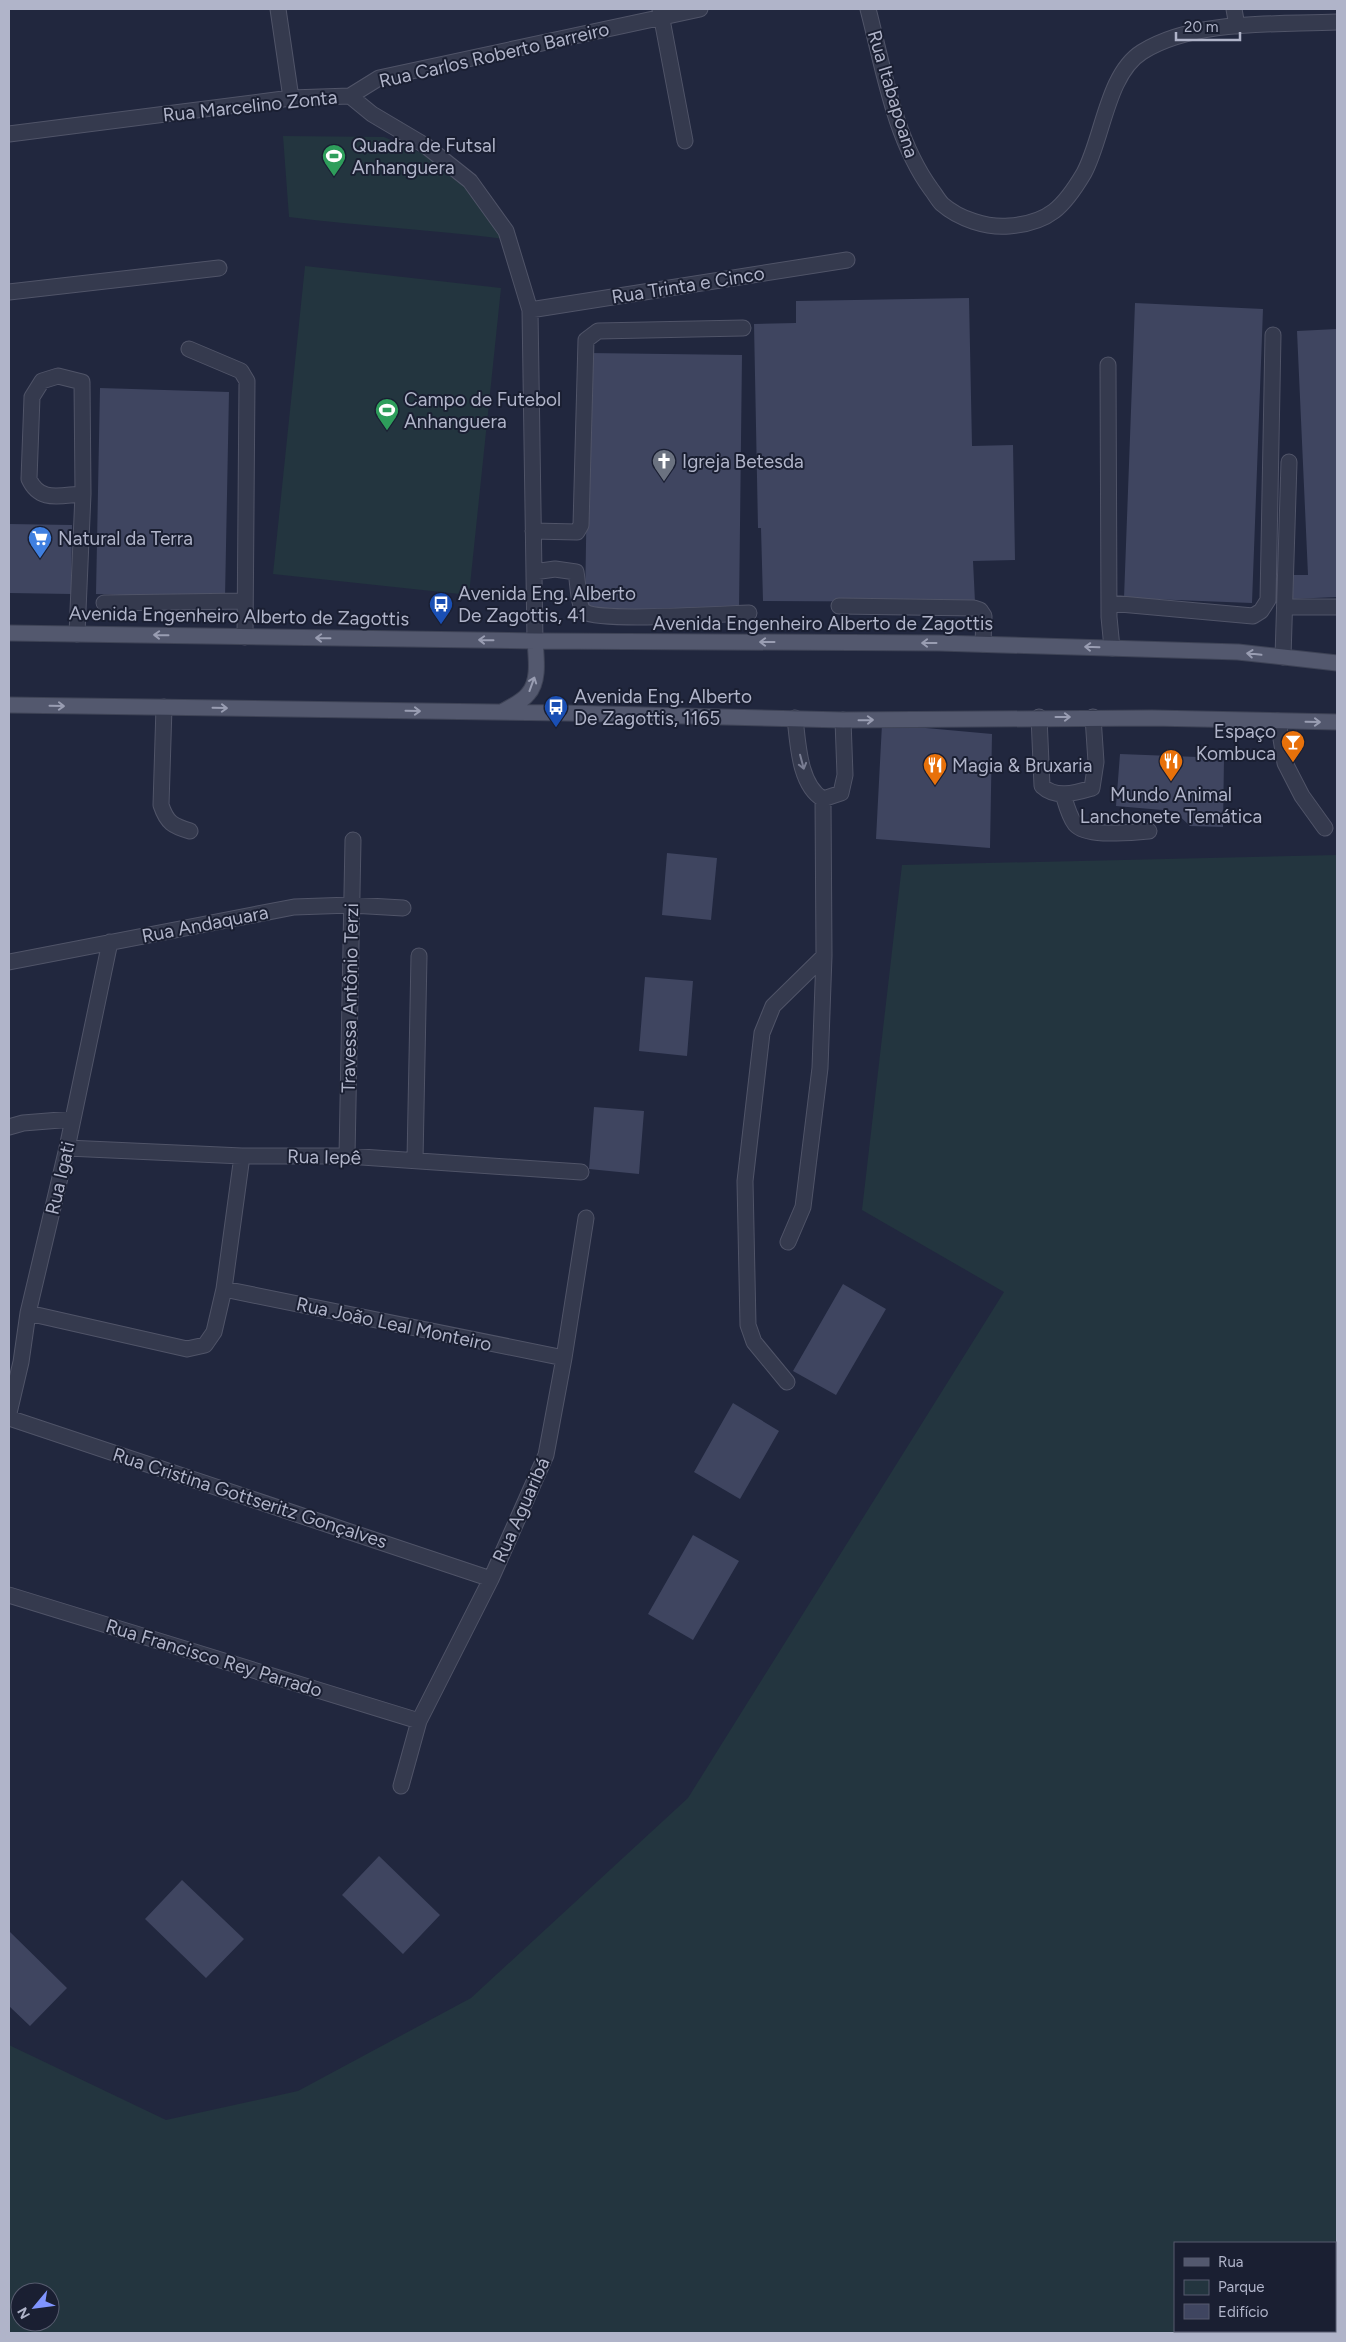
<svg xmlns="http://www.w3.org/2000/svg" width="1346" height="2342" viewBox="0 0 1346 2342" font-family="Figtree,sans-serif">
<style>
.green{fill:#23353f;fill-rule:evenodd}
.building{fill:#3f4560}
.lines{fill:none;stroke-linecap:round;stroke-linejoin:round}
.minor-casing{stroke:#505468;stroke-width:17}
.major-casing{stroke:#3e4356;stroke-width:17}
.minor{stroke:#353a4e;stroke-width:15}
.major{stroke:#53586e;stroke-width:15}
.oneway{stroke:#999db2}
.oneway2{stroke:#797d92}
.labels{text-anchor:middle;dominant-baseline:central;stroke-width:4;stroke-linejoin:round;paint-order:stroke}
.street-label{font-size:19px;fill:#b0b4c9;stroke:#1a1f32}
.poi-label{font-size:19px;fill:#b0b4c9;stroke:#1a1f32;text-anchor:start}
</style>
<rect width="100%" height="100%" fill="#21273e"/>
<path class="green" d="M283 136 384 137 430 157 474 193 505 239C433 230 361 226 289 217Z
M305 266 501 288 469 595 273 574Z
M1337 855V2333H9V2045L166 2120 298 2091 471 1998 688 1798 1004 1292 862 1210 902 865ZM1175 2243H1335V2331H1175ZM20 2292H50V2322H20Z"/>
<path class="building" d="M969 298 972 446 1013 445 1015 560 973 561 975 602 763 601 761 528H758L754 324 796 323V301Z
M1135 303 1263 309 1252 603 1124 598Z
M1337 329V597L1292 599 1291 575H1308L1297 331Z
M589 353 742 355 739 611 585 608Z
M100 388 229 392 225 598 96 594Z
M9 524 72 525 71 594 9 593Z
M882 724 992 734 990 848 876 839Z
M1120 754 1224 758 1223 827 1190 826 1174 811 1116 806Z
M667 853 717 858 711 920 662 915Z
M645 977 693 981 687 1056 639 1051Z
M594 1107 644 1111 639 1174 589 1169Z
M843 1284 886 1309 836 1395 793 1371Z
M733 1403 779 1431 740 1499 694 1472Z
M693 1535 739 1561 693 1640 648 1614Z
M379 1856 440 1915 403 1954 342 1895Z
M182 1880 244 1939 206 1978 145 1919Z
M9 1931 67 1988 30 2026 9 2006Z"/>
<g class="lines">
<g class="minor-casing">
<path id="minor" d="M278 9 291 98
M660 9 685 141
M868 9C884 70 894 138 931 189 935 194 938 200 942 204 959 219 987 228 1009 226 1049 223 1064 207 1084 173 1103 138 1107 74 1142 52 1195 19 1276 25 1337 22
M1234 9 1237 26
M350 96 379 78 700 9
M9 134 291 98 350 96 372 114 426 146 470 181 506 231 530 310 535 641
M9 292 219 268
M530 310 847 260
M189 349 241 371 247 381 245 637
M1108 365 1109 617 1112 648
M533 531 577 532 581 525 586 340 598 331 743 328
M534 572 555 569 576 572C578 581 578 608 585 612 602 622 722 614 749 613
M104 603 245 601
M1109 603 1253 616 1261 611 1268 600 1273 335
M839 606 974 608 980 610 984 616 983 644
M1286 607H1337
M77 634 83 494 82 382 58 376 42 381 32 397 29 479C40 503 60 495 83 494
M1283 657 1289 462
M164 707 161 805C167 823 173 826 190 831
M1039 717 1042 786C1056 799 1075 793 1092 788L1096 762 1093 717
M795 718C798 743 799 785 823 799L841 793 845 775 843 720
M1278 721 1285 763 1302 796 1325 828
M1063 794C1066 804 1069 816 1075 824 1087 838 1131 832 1149 831
M9 962 294 907 351 905 403 908
M9 1127 23 1123 73 1119
M67 1148 242 1156H347L581 1172
M347 1156 353 840
M415 1160 419 956
M788 1242 803 1207 820 1068 824 956 823 799
M224 1289 564 1358
M28 1313 187 1349 205 1345 214 1332 224 1289 242 1156
M787 1382 754 1342 748 1325 745 1181 762 1033 773 1006 824 956
M9 1413 21 1362 28 1313 67 1148 110 942
M9 1418 491 1579
M9 1595 419 1721
M401 1786 419 1721 491 1579 546 1455 564 1358 586 1218"/>
</g>
<g class="major-casing">
<path id="major" d="M9 633 535 641 939 643 1238 652 1337 663
M9 705 564 713 843 720 1152 718 1337 722
M502 712C510 707 522 702 528 694 540 681 536 657 535 641"/>
</g>
<use href="#minor" class="minor"/>
<use href="#major" class="major"/>
</g>
<defs><path id="oneway-shaft" d="M-6 0H5M1.5-3L5.5 0L1.5 3" fill="none" stroke-width="1.6" stroke-linecap="round" stroke-linejoin="round" transform="scale(1.25)"/></defs>
<g class="oneway">
<use href="#oneway-shaft" transform="translate(161 635) rotate(-179)"/>
<use href="#oneway-shaft" transform="translate(323 638) rotate(-179)"/>
<use href="#oneway-shaft" transform="translate(486 640) rotate(-179)"/>
<use href="#oneway-shaft" transform="translate(767 642) rotate(-180)"/>
<use href="#oneway-shaft" transform="translate(929 643) rotate(-180)"/>
<use href="#oneway-shaft" transform="translate(1092 647) rotate(-178)"/>
<use href="#oneway-shaft" transform="translate(1254 654) rotate(-174)"/>
<use href="#oneway-shaft" transform="translate(532 684) rotate(-70)"/>
<use href="#oneway-shaft" transform="translate(57 706) rotate(1)"/>
<use href="#oneway-shaft" transform="translate(220 708) rotate(1)"/>
<use href="#oneway-shaft" transform="translate(413 711) rotate(1)"/>
<use href="#oneway-shaft" transform="translate(1063 717)"/>
<use href="#oneway-shaft" transform="translate(866 720) rotate(-1)"/>
<use href="#oneway-shaft" transform="translate(1313 722) rotate(1)"/>
</g>
<use class="oneway2" href="#oneway-shaft" transform="translate(802 762) rotate(75)"/>
<defs>
<g id="stadium-pin" transform="scale(1.25)"><path d="M0 17L-7.5 6A9.5 9.5 0 1 1 7.5 6Z" fill="#2e9e5b" stroke="#1a1f32"/><path d="M0-5a6.5 5 0 1 0 0 10a6.5 5 0 1 0 0-10ZM-3.5-1.8h7v3.6h-7Z" fill="#fff"/></g>
<g id="church-pin" transform="scale(1.25)"><path d="M0 17L-7.5 6A9.5 9.5 0 1 1 7.5 6Z" fill="#6b7280" stroke="#1a1f32"/><path d="M-1.2-6h2.4v3.5h3.3v2.4h-3.3V6h-2.4V-.1h-3.3v-2.4h3.3Z" fill="#fff"/></g>
<g id="supermarket-pin" transform="scale(1.25)"><path d="M0 17L-7.5 6A9.5 9.5 0 1 1 7.5 6Z" fill="#3f7fe0" stroke="#1a1f32"/><path d="M-6-5.5h2.5l.6 2H6L4.5 2H-2.5L-4.4-4H-6ZM-1.5 3.2a1.3 1.3 0 1 0 .1 0ZM3 3.2a1.3 1.3 0 1 0 .1 0Z" fill="#fff"/></g>
<g id="bus-pin" transform="scale(1.25)"><path d="M0 17L-7.5 6A9.5 9.5 0 1 1 7.5 6Z" fill="#1a4fb4" stroke="#1a1f32"/><path d="M-5-6H5V4H4V6H2V4H-2V6H-4V4H-5ZM-3.5-4V0h7V-4ZM-3.5 1.2v1.5H-2V1.2ZM2 1.2v1.5H3.5V1.2Z" fill="#fff"/></g>
<g id="bar-pin" transform="scale(1.25)"><path d="M0 17L-7.5 6A9.5 9.5 0 1 1 7.5 6Z" fill="#e8710a" stroke="#1a1f32"/><path d="M-6-5H6L.8 .8V4.5H3.5V6h-7V4.5H-.8V.8Z" fill="#fff"/></g>
<g id="restaurant-pin" transform="scale(1.25)"><path d="M0 17L-7.5 6A9.5 9.5 0 1 1 7.5 6Z" fill="#e8710a" stroke="#1a1f32"/><path d="M-5-6h1v4h1v-4h1v4h1v-4h1v5L-1.5 .5V6h-2V.5L-5-1ZM5-6V6H3V1.5H1.5Q1.5-4 5-6Z" fill="#fff"/></g>
</defs>
<g fill-rule="evenodd">
<use href="#stadium-pin" x="334" y="156"/>
<use href="#stadium-pin" x="387" y="410"/>
<use href="#church-pin" x="664" y="461"/>
<use href="#supermarket-pin" x="40" y="538"/>
<use href="#bus-pin" x="441" y="604"/>
<use href="#bus-pin" x="556" y="707"/>
<use href="#bar-pin" x="1293" y="742"/>
<use href="#restaurant-pin" x="1171" y="761"/>
<use href="#restaurant-pin" x="935" y="765"/>
</g>
<g class="labels">
<g class="street-label">
<text transform="translate(494 55) rotate(-13)">Rua Carlos Roberto Barreiro</text>
<text transform="translate(893 94) rotate(73)">Rua Itabapoana</text>
<text transform="translate(250 106) rotate(-6)">Rua Marcelino Zonta</text>
<text transform="translate(688 285) rotate(-9)">Rua Trinta e Cinco</text>
<text transform="translate(239 616) rotate(1)">Avenida Engenheiro Alberto de Zagottis</text>
<text x="823" y="623">Avenida Engenheiro Alberto de Zagottis</text>
<text transform="translate(205 924) rotate(-11)">Rua Andaquara</text>
<text transform="translate(350 998) rotate(-89)">Travessa Antônio Terzi</text>
<text transform="translate(324 1157) rotate(1)">Rua Iepê</text>
<text transform="translate(60 1178) rotate(-77)">Rua Igati</text>
<text transform="translate(394 1324) rotate(12)">Rua João Leal Monteiro</text>
<text transform="translate(250 1498) rotate(18)">Rua Cristina Gottseritz Gonçalves</text>
<text transform="translate(521 1510) rotate(-66)">Rua Aguaribá</text>
<text transform="translate(214 1658) rotate(17)">Rua Francisco Rey Parrado</text>
</g>
<g class="poi-label">
<text x="352" y="145">Quadra de Futsal<tspan x="352" dy="22">Anhanguera</tspan></text>
<text x="404" y="399">Campo de Futebol<tspan x="404" dy="22">Anhanguera</tspan></text>
<text x="682" y="461">Igreja Betesda</text>
<text x="58" y="538">Natural da Terra</text>
<text x="458" y="593">Avenida Eng. Alberto<tspan x="458" dy="22">De Zagottis, 41</tspan></text>
<text x="574" y="696">Avenida Eng. Alberto<tspan x="574" dy="22">De Zagottis, 1165</tspan></text>
<text x="1276" y="731" text-anchor="end">Espaço<tspan x="1276" dy="22">Kombuca</tspan></text>
<text x="952" y="765">Magia &amp; Bruxaria</text>
<text x="1171" y="794" text-anchor="middle">Mundo Animal<tspan x="1171" dy="22">Lanchonete Temática</tspan></text>
</g>
</g>
<rect width="1346" height="2342" fill="none" stroke="#b0b4c9" stroke-width="20"/>
<rect x="1174" y="2242" width="162" height="90" fill="#1a1f32" stroke="#565b6e"/>
<rect x="1184" y="2258" width="25" height="8" fill="#53586e" stroke="#565b6e"/>
<text x="1218" y="2267" font-size="15" fill="#b0b4c9">Rua</text>
<rect x="1184" y="2280" width="25" height="15" fill="#23353f" stroke="#565b6e"/>
<text x="1218" y="2292" font-size="15" fill="#b0b4c9">Parque</text>
<rect x="1184" y="2304" width="25" height="15" fill="#3f4560" stroke="#565b6e"/>
<text x="1218" y="2317" font-size="15" fill="#b0b4c9">Edifício</text>
<g transform="translate(35 2307) rotate(241)"><circle r="24" fill="#1a1f32" stroke="#565b6e"/>
<path d="M0-4L9 19L0 12L-9 19Z" fill="#8095ff"/>
<text y="-8" font-size="14" font-weight="bold" text-anchor="middle" fill="#b0b4c9">N</text>
</g>
<path d="M1176 32v8h64v-8" fill="none" stroke="#b0b4c9" stroke-width="2.5"/>
<text x="1184" y="32" font-size="15" fill="#b0b4c9" stroke="#1a1f32" stroke-width="4" paint-order="stroke">20 m</text>
</svg>
